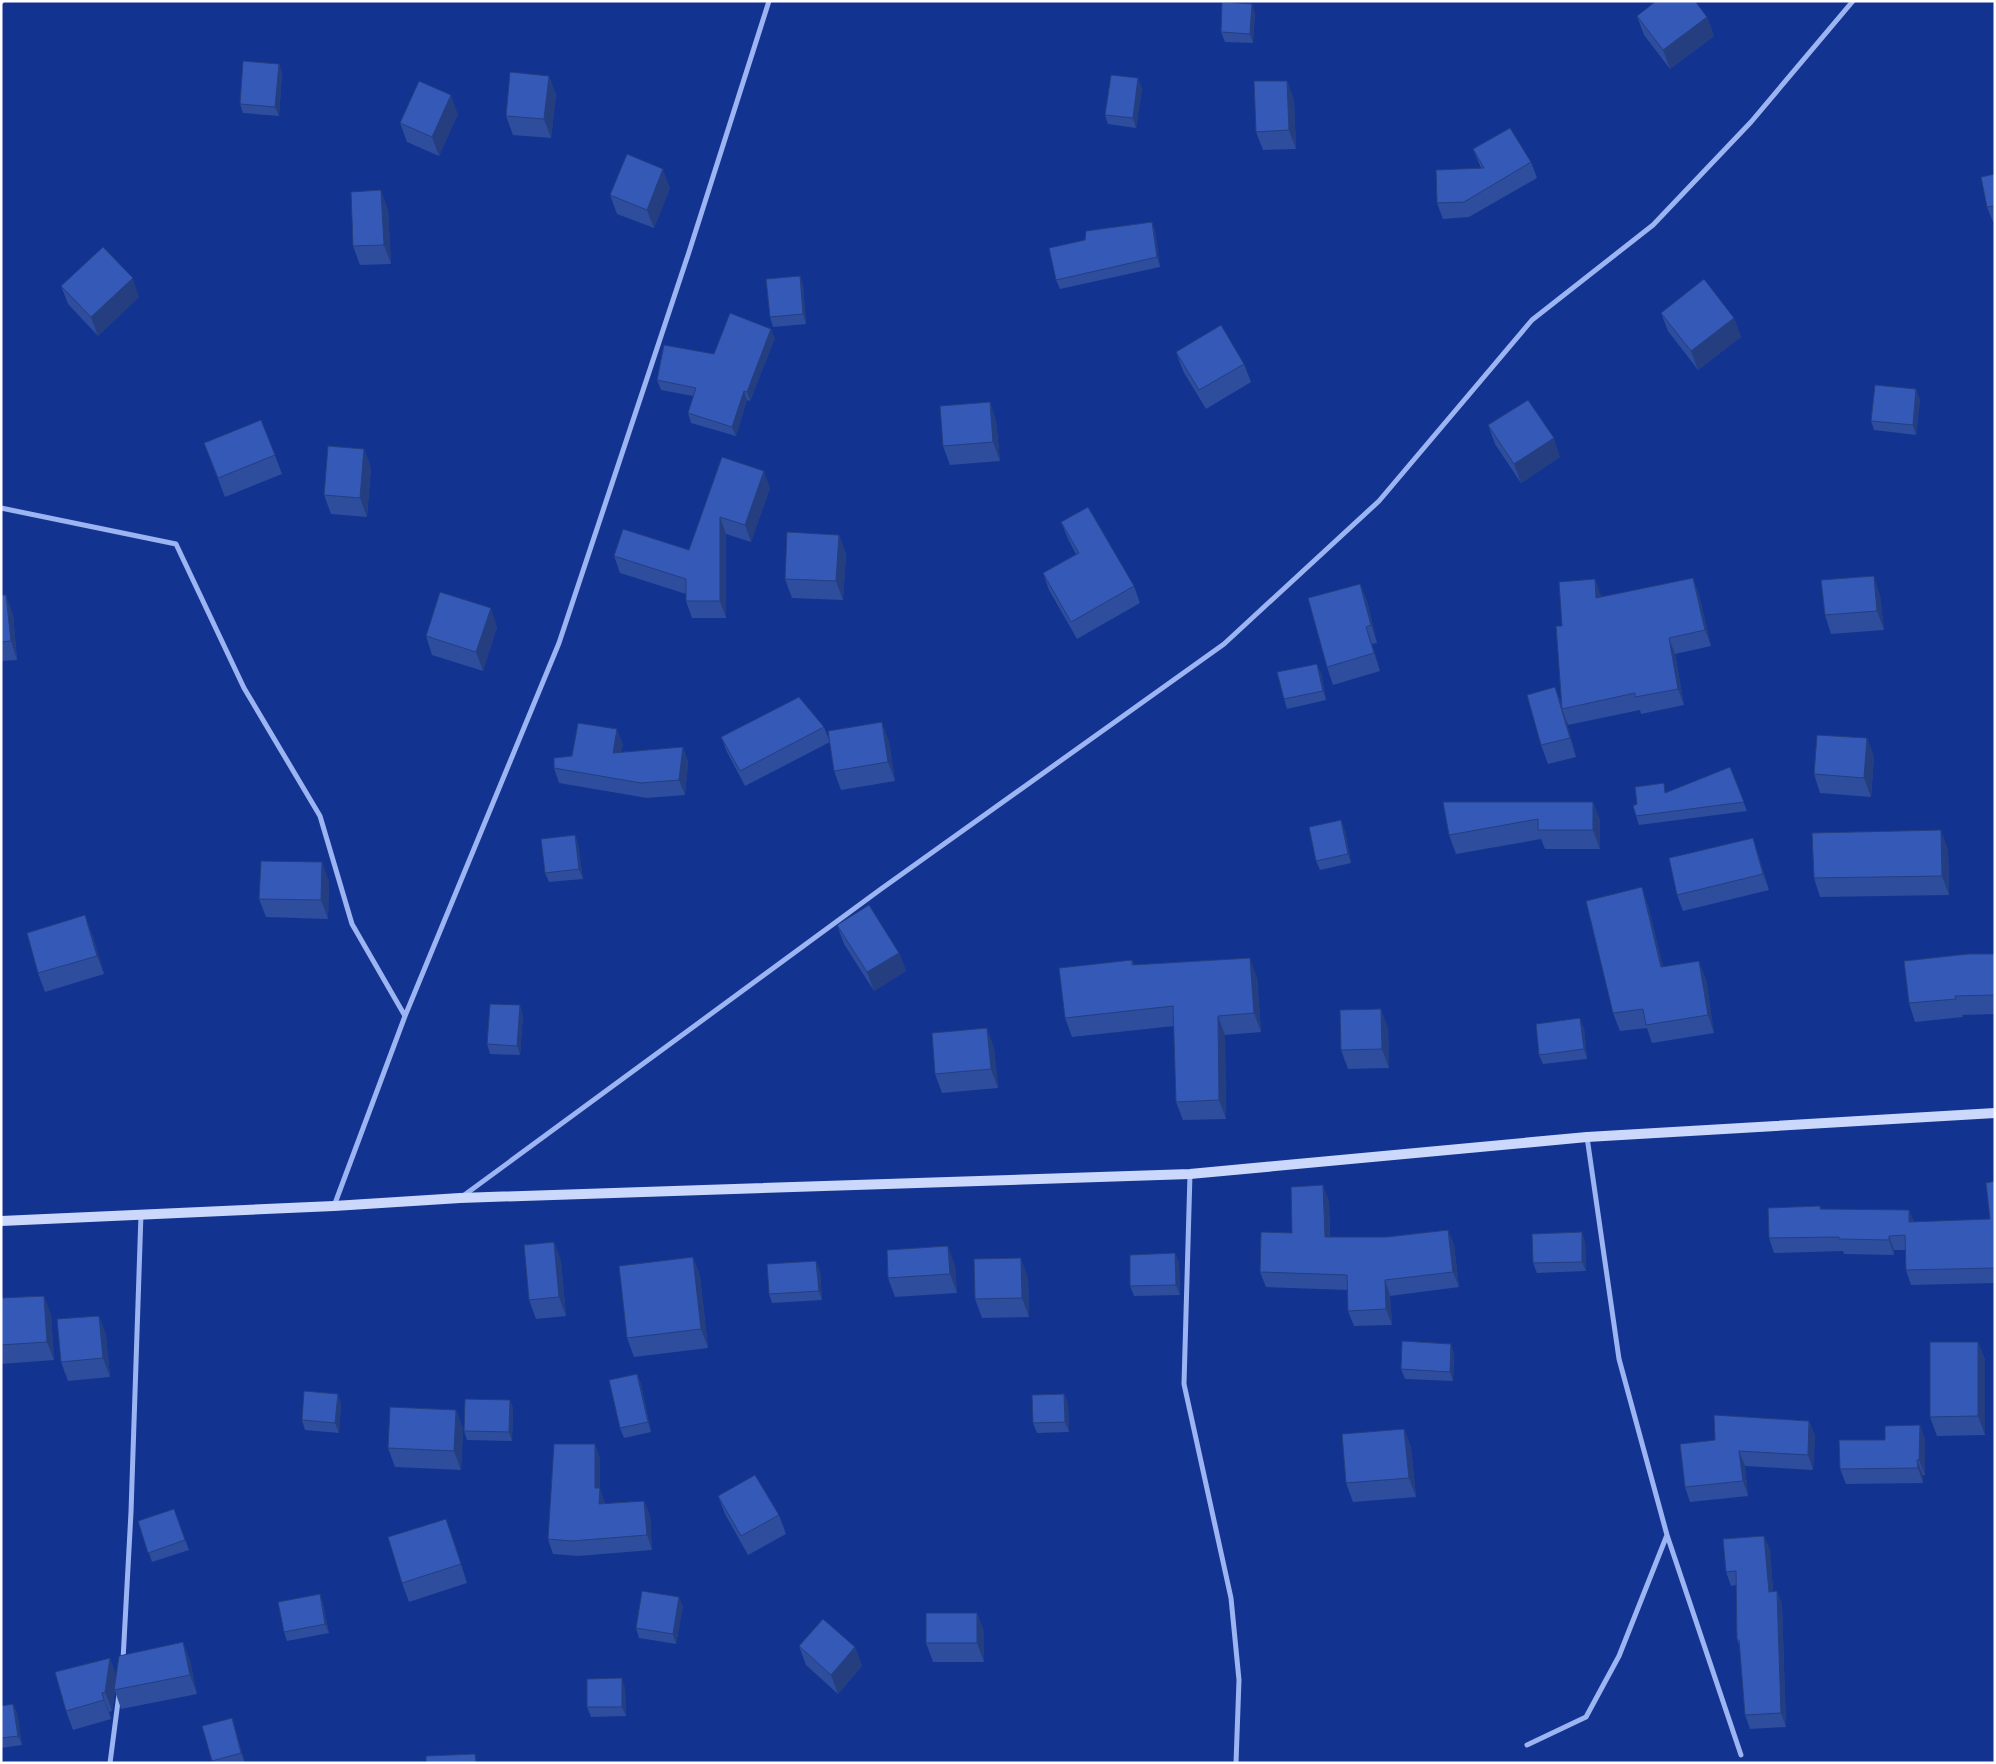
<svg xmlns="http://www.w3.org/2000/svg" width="1996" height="1764" viewBox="0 0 1996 1764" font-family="Karla,sans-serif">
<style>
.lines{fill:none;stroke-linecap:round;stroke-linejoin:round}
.street{stroke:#9cb4f2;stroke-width:5}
.secondary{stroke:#cbd8fc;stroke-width:10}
.wall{fill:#2e4d9d}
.shaded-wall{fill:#253e80}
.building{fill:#3559b7;stroke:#253e80}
</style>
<rect width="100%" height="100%" fill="#123390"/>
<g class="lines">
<path class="street" d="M1 2 2 1
M1 508 176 544 244 688 320 816 352 924 405 1016
M1190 1174 1184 1384 1231 1598 1239 1680 1236 1763
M463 1196 881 889 1224 644 1379 501 1532 320 1653 225 1751 122 1853 1
M334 1206 405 1016 559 643 689 252 769 1
M1667 1535 1741 1755
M123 1660 131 1512 141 1214
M1527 1745 1586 1717 1619 1656 1667 1535 1619 1359 1587 1137
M110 1763 119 1694"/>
<path class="secondary" d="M1 1221 334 1206 460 1198 1190 1174 1587 1137 1995 1113"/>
</g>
<path class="wall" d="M1255 13 1253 43 1225 42 1221 32Z
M1637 16 1707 17 1714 36 1670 69 1644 35Z
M279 64 282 73 279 116 243 113 240 104Z
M549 76 556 95 551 138 513 135 506 116Z
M1287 81 1294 100 1296 149 1263 150 1256 132Z
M1142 88 1136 128 1108 124 1105 115Z
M458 114 439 156 407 142 400 123Z
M1473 149 1531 162 1537 178 1469 217 1443 219 1437 203 1481 168Z
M1995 174V221L1993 222 1987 207Z
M670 188 654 228 617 214 610 195Z
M388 209 391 264 360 265 353 246Z
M1152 222 1155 231 1160 267 1060 289 1056 280 1085 240Z
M800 276 803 285 806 324 773 327 770 317Z
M61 286 139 297 98 336 68 304Z
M1661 313 1734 318 1741 337 1698 370 1668 331Z
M775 338 750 401 747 400 736 436 691 423 688 413 693 396 661 390 657 380 714 354Z
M1176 352 1244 364 1251 382 1206 409 1183 371Z
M1920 399 1916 435 1874 430 1871 421Z
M990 402 996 421 1000 461 950 465 943 446Z
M1488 425 1560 457 1521 483 1495 444Z
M204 443 275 455 282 474 225 497Z
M364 449 371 468 367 517 331 514 324 495Z
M722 457 770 488 751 542 726 534V618H692L686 601V594L620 573 614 556 689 550Z
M1061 522 1134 586 1140 603 1077 639 1049 590 1043 573 1076 554 1068 539Z
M839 535 846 554 843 600 792 598 785 579Z
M1693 578 1699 595 1711 646 1675 654 1684 705 1641 714 1640 710 1568 725 1566 720 1576 757 1548 764 1541 745 1555 687 1562 705V626L1595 579 1601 597Z
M1360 584 1367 601 1377 643 1372 644 1380 671 1333 685 1327 667Z
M1 595 13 614 17 660 1 661Z
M1880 595 1884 630 1831 634 1825 615Z
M497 627 483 671 432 655 426 636Z
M1321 673 1326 700 1287 709 1284 699Z
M824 727 830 742 889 741 895 781 841 790 834 771 830 742 745 786 727 752 721 737Z
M1867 738 1874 757 1871 797 1820 793 1814 774Z
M623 744 621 752 683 747 688 762 685 795 647 798 559 783 554 768 572 756Z
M1730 767 1747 811 1639 825 1636 816Z
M1593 802 1600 820V849H1545L1541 839 1456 854 1449 835Z
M1345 830 1351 863 1320 870 1316 861Z
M575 835 578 844 583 879 549 882 545 873Z
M1948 849 1949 895 1820 897 1814 878Z
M1758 854 1769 890 1683 911 1677 895Z
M329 881 328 919 266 917 259 899Z
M1648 905 1663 967 1706 979 1714 1033 1652 1043 1647 1028 1620 1031 1613 1013Z
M837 925 899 953 906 971 874 991 844 944Z
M92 934 104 974 45 992 38 973Z
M1995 954V1014L1962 1015 1963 1017 1915 1022 1909 1003Z
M1132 960 1134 965 1257 977 1261 1032 1225 1035 1226 1119 1183 1120 1176 1102 1174 1026 1072 1037 1065 1018Z
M523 1015 520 1055 490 1054 487 1044Z
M1388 1028 1389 1068 1348 1069 1341 1050Z
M1584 1028 1587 1059 1543 1064 1539 1055Z
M994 1047 998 1088 942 1093 935 1074Z
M1995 1181V1283L1911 1285 1906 1270 1905 1250H1894V1255L1844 1254 1843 1251 1774 1253 1769 1238 1820 1206 1821 1209 1909 1210 1914 1222 1990 1219Z
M1329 1201 1330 1237H1387L1448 1230 1454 1245 1459 1287 1390 1296 1392 1325 1354 1326 1348 1311V1290L1266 1287 1260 1272 1292 1233Z
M1585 1241 1586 1271 1537 1273 1533 1263Z
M554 1242 561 1261 566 1316 536 1319 529 1300Z
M693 1257 700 1276 708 1348 634 1357 627 1338Z
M1179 1262 1180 1295 1134 1296 1130 1286Z
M955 1265 957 1293 895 1297 888 1278Z
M820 1270 822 1300 772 1303 769 1294Z
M1028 1277 1029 1317 982 1318 975 1299Z
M1 1298 51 1314 54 1360 1 1364Z
M99 1316 106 1335 110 1377 68 1381 61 1362Z
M1978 1342 1985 1360V1435L1937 1436 1930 1417Z
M1454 1353 1453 1381 1405 1379 1401 1369Z
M637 1374 641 1384 651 1432 624 1438 620 1428Z
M338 1394 341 1404 339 1433 305 1430 302 1420Z
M1064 1394 1068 1403 1069 1432 1037 1433 1033 1423Z
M510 1400 513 1409 512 1441 467 1440 464 1431Z
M456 1410 463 1429 461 1470 395 1467 388 1448Z
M1809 1421 1815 1436 1813 1470 1745 1466 1748 1496 1690 1502 1685 1487 1715 1440Z
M1920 1425 1925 1440V1475H1923V1483L1846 1484 1840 1469 1885 1440Z
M1404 1429 1411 1448 1416 1497 1353 1502 1346 1483Z
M595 1444 600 1459V1489L605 1504 644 1501 650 1516 652 1550 578 1556 553 1554 548 1539Z
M718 1496 779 1515 786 1534 748 1555 725 1514Z
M174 1509 189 1550 152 1562 138 1521Z
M1764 1536 1770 1550 1773 1591H1777L1782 1605 1786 1727 1750 1729 1745 1715 1740 1647 1737 1640 1736 1585 1731 1586 1726 1572Z
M453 1538 467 1583 409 1602 402 1583Z
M320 1594 323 1604 329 1633 287 1641 284 1632Z
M683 1606 676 1644 639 1638 636 1628Z
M977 1613 984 1632V1662H933L926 1643Z
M183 1642 190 1661 197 1694 121 1709 115 1691 112 1711 109 1712 111 1719 73 1730 66 1711 110 1658 116 1676Z
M799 1646 855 1647 862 1666 838 1694 806 1665Z
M625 1688 626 1716 591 1717 587 1707Z
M13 1704 17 1713 22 1745 1 1748V1706Z
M232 1718 245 1763H213L202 1726Z"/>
<path class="shaded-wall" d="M1252 4 1255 13 1253 43 1250 34Z
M1707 17 1714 36 1670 69 1663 50Z
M279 64 282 73 279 116 275 107Z
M549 76 556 95 551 138 544 119Z
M1138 78 1142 88 1136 128 1133 118Z
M1287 81 1294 100 1296 149 1289 130Z
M451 95 458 114 439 156 432 137Z
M663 169 670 188 654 228 647 210Z
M381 190 388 209 391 264 384 245Z
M1152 222 1155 231 1160 267 1157 257Z
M800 276 803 285 806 324 803 314Z
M133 278 139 297 98 336 91 317Z
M1734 318 1741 337 1698 370 1691 351Z
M771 329 775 338 750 401 747 392Z
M1916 389 1920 399 1916 435 1913 425Z
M744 391 747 400 736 436 732 427Z
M990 402 996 421 1000 461 993 442Z
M1554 438 1560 457 1521 483 1514 464Z
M364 449 371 468 367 517 360 498Z
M764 471 770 488 751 542 745 525Z
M720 517 726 534V618L720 601Z
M839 535 846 554 843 600 836 581Z
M1874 576 1880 595 1884 630 1877 611Z
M1693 578 1699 595 1711 646 1705 630Z
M1595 579 1601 595 1602 615 1596 598Z
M1360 584 1367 601 1377 643 1371 625Z
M6 595 13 614 17 660 11 641Z
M491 608 497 627 483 671 476 652Z
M1366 627 1372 644 1380 671 1374 653Z
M1669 638 1675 654 1684 705 1678 689Z
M1317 664 1321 673 1326 700 1323 691Z
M1555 687 1562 706V709L1566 720 1576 757 1570 738Z
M882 722 889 741 895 781 888 762Z
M617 729 623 744 619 767 613 753Z
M1867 738 1874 757 1871 797 1864 778Z
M683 747 688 762 685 795 679 780Z
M1593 802 1600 820V849L1593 830Z
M1341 820 1345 830 1351 863 1348 854Z
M1941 830 1948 849 1949 895 1942 876Z
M575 835 578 844 583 879 579 869Z
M1753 838 1758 854 1769 890 1763 874Z
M322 862 329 881 328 919 321 900Z
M1642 887 1648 905 1668 985 1661 967Z
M85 915 92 934 104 974 97 956Z
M899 953 906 971 874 991 867 972Z
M1250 958 1257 977 1261 1032 1254 1013Z
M1699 961 1706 979 1714 1033 1708 1015Z
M520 1005 523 1015 520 1055 517 1046Z
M1381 1009 1388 1028 1389 1068 1382 1049Z
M1218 1016 1225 1035 1226 1119 1219 1100Z
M1580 1018 1584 1028 1587 1059 1584 1049Z
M987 1028 994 1047 998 1088 991 1069Z
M1323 1185 1329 1201 1330 1252 1325 1237Z
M1909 1210 1915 1225 1909 1222Z
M1448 1230 1454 1245 1459 1287 1453 1272Z
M1582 1232 1585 1241 1586 1271 1582 1262Z
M1889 1236 1894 1250V1255L1889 1240Z
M554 1242 561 1261 566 1316 559 1297Z
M948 1246 955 1265 957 1293 950 1274Z
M1175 1253 1179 1262 1180 1295 1176 1285Z
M693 1257 700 1276 708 1348 701 1329Z
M1021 1258 1028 1277 1029 1317 1022 1298Z
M816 1261 820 1270 822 1300 819 1291Z
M1385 1280 1390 1296 1392 1325 1386 1309Z
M44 1296 51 1314 54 1360 47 1342Z
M99 1316 106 1335 110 1377 103 1358Z
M1978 1342 1985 1360V1435L1978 1416Z
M1451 1344 1454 1353 1453 1381 1450 1372Z
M637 1374 641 1384 651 1432 648 1422Z
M338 1394 341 1404 339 1433 335 1423Z
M1064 1394 1068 1403 1069 1432 1065 1422Z
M510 1400 513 1409 512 1441 509 1432Z
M456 1410 463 1429 461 1470 454 1451Z
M1809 1421 1815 1436 1813 1470 1808 1455Z
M1920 1425 1925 1440V1475L1919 1460Z
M1404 1429 1411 1448 1416 1497 1409 1478Z
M595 1444 600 1459V1489L605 1503 604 1519 599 1504 595 1488Z
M1739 1451 1745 1466 1748 1496 1743 1481Z
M1917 1460 1923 1475V1483L1918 1468Z
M644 1501 650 1516 652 1550 647 1535Z
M446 1519 453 1538 467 1583 461 1564Z
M1764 1536 1770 1550 1774 1605 1769 1592Z
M1777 1591 1782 1605 1786 1727 1781 1713Z
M320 1594 323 1604 329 1633 325 1624Z
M679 1597 683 1606 676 1644 673 1634Z
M977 1613 984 1632V1662L977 1643Z
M183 1642 190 1661 197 1694 190 1675Z
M855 1647 862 1666 838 1694 831 1675Z
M110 1658 117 1677 112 1711 105 1692Z
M622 1678 625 1688 626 1716 622 1707Z
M102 1693 109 1712 111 1719 104 1700Z
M13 1704 17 1713 22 1745 18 1736Z
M232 1718 235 1728 245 1763 241 1753Z
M475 1754 478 1763H476Z"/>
<path class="building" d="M1656 1H1695L1707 17 1663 50 1637 16Z
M1222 2 1252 4 1250 34 1221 32Z
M243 61 279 64 275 107 240 104Z
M510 72 549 76 544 119 506 116Z
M1111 75 1138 78 1133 118 1105 115Z
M419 81 451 95 432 137 400 123Z
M1254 81H1287L1289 130 1256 132Z
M1510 128 1531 162 1464 202 1437 203 1436 170 1484 168 1473 149Z
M627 154 663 169 647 210 610 195Z
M1995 174V206L1987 207 1981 177Z
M381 190 384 245 353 246 351 192Z
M1152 222 1157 257 1056 280 1049 248 1085 240 1086 231Z
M103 247 133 278 91 317 61 286Z
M800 276 803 314 770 317 766 279Z
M1704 279 1734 318 1691 351 1661 313Z
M730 313 771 329 747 392 744 391 732 427 688 413 696 388 657 380 664 345 714 354Z
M1221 325 1244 364 1199 390 1176 352Z
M1875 385 1916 389 1913 425 1871 421Z
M1528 400 1554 438 1514 464 1488 425Z
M990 402 993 442 943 446 940 406Z
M261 420 275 455 218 478 204 443Z
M328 446 364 449 360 498 324 495Z
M722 457 764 471 745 525 720 517V601H686V579L614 556 623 529 689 550Z
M1088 507 1134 586 1071 622 1043 573 1079 553 1061 522Z
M787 532 839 535 836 581 785 579Z
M1874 576 1877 611 1825 615 1821 580Z
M1693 578 1705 630 1669 638 1678 689 1635 697V693L1562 709 1556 626H1562L1559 582 1595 579 1596 598Z
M1360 584 1371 625 1366 627 1374 653 1327 667 1308 598Z
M440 592 491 608 476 652 426 636Z
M1 595H6L11 641 1 642Z
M1317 664 1323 691 1284 699 1277 672Z
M1555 687 1570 738 1541 745 1527 695Z
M799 697 824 727 740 771 721 737Z
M882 722 888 762 834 771 828 731Z
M578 723 617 729 613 753 683 747 679 780 641 783 554 768V758L572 756Z
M1817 735 1867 738 1864 778 1814 774Z
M1730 767 1744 802 1636 816 1633 806 1637 804 1635 787 1664 783 1665 793Z
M1443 802H1593V830H1538V819L1449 835Z
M1341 820 1348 854 1316 861 1309 827Z
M1941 830 1942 876 1814 878 1812 833Z
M575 835 579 869 545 873 541 839Z
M1753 838 1763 874 1677 895 1669 858Z
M261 861 322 862 321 900 259 899Z
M1642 887 1661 967 1699 961 1708 1015 1646 1025 1643 1009 1613 1013 1586 901Z
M869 905 899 953 867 972 837 925Z
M85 915 97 956 38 973 27 933Z
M1968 954H1995V995L1955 996 1956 999 1909 1003 1904 961Z
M1250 958 1254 1013 1218 1016 1219 1100 1176 1102 1173 1006 1065 1018 1059 968 1132 960V965Z
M490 1004 520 1005 517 1046 487 1044Z
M1381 1009 1382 1049 1341 1050 1340 1010Z
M1580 1018 1584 1049 1539 1055 1536 1024Z
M987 1028 991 1069 935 1074 932 1033Z
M1995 1181V1268L1906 1270 1905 1235 1889 1236V1240L1839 1239V1237L1769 1238 1768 1208 1820 1206V1209L1909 1210V1222L1990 1219 1986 1183Z
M1323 1185 1325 1237H1387L1448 1230 1453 1272 1385 1280 1386 1309 1348 1311 1347 1275 1260 1272 1261 1232 1292 1233 1291 1187Z
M1582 1232V1262L1533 1263 1532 1234Z
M554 1242 559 1297 529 1300 524 1245Z
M948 1246 950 1274 888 1278 887 1250Z
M1175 1253 1176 1285 1130 1286V1255Z
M693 1257 701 1329 627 1338 619 1266Z
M1021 1258 1022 1298 975 1299 974 1259Z
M816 1261 819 1291 769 1294 767 1264Z
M44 1296 47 1342 1 1345V1298Z
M99 1316 103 1358 61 1362 57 1319Z
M1402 1341 1451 1344 1450 1372 1401 1369Z
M1930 1342H1978V1416L1930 1417Z
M637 1374 648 1422 620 1428 609 1380Z
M304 1391 338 1394 335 1423 302 1420Z
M1064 1394 1065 1422 1033 1423 1032 1395Z
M465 1399 510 1400 509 1432 464 1431Z
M390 1407 456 1410 454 1451 388 1448Z
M1714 1415 1809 1421 1808 1455 1739 1451 1743 1481 1685 1487 1680 1444 1715 1440Z
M1920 1425 1919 1460H1917L1918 1468 1840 1469 1839 1440H1885V1426Z
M1404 1429 1409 1478 1346 1483 1342 1434Z
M554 1444H595V1488H600L599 1504 644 1501 647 1535 572 1541 548 1539Z
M755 1475 779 1515 741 1536 718 1496Z
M174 1509 185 1540 148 1553 138 1521Z
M446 1519 461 1564 402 1583 388 1537Z
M1764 1536 1769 1592 1777 1591 1781 1713 1745 1715 1739 1640H1737L1736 1571 1726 1572 1723 1539Z
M642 1591 679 1597 673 1634 636 1628Z
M320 1594 325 1624 284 1632 278 1602Z
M926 1613H977V1643H926Z
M823 1619 855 1647 831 1675 799 1646Z
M183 1642 190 1675 114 1690 119 1656Z
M110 1658 105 1692 102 1693 104 1700 66 1711 55 1672Z
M622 1678V1707H587V1679Z
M13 1704 18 1736 1 1738V1706Z
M232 1718 241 1753 212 1761 202 1726Z
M475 1754 476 1763H426V1756Z"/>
<rect width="1996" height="1764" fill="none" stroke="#ffffff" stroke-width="5"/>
</svg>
